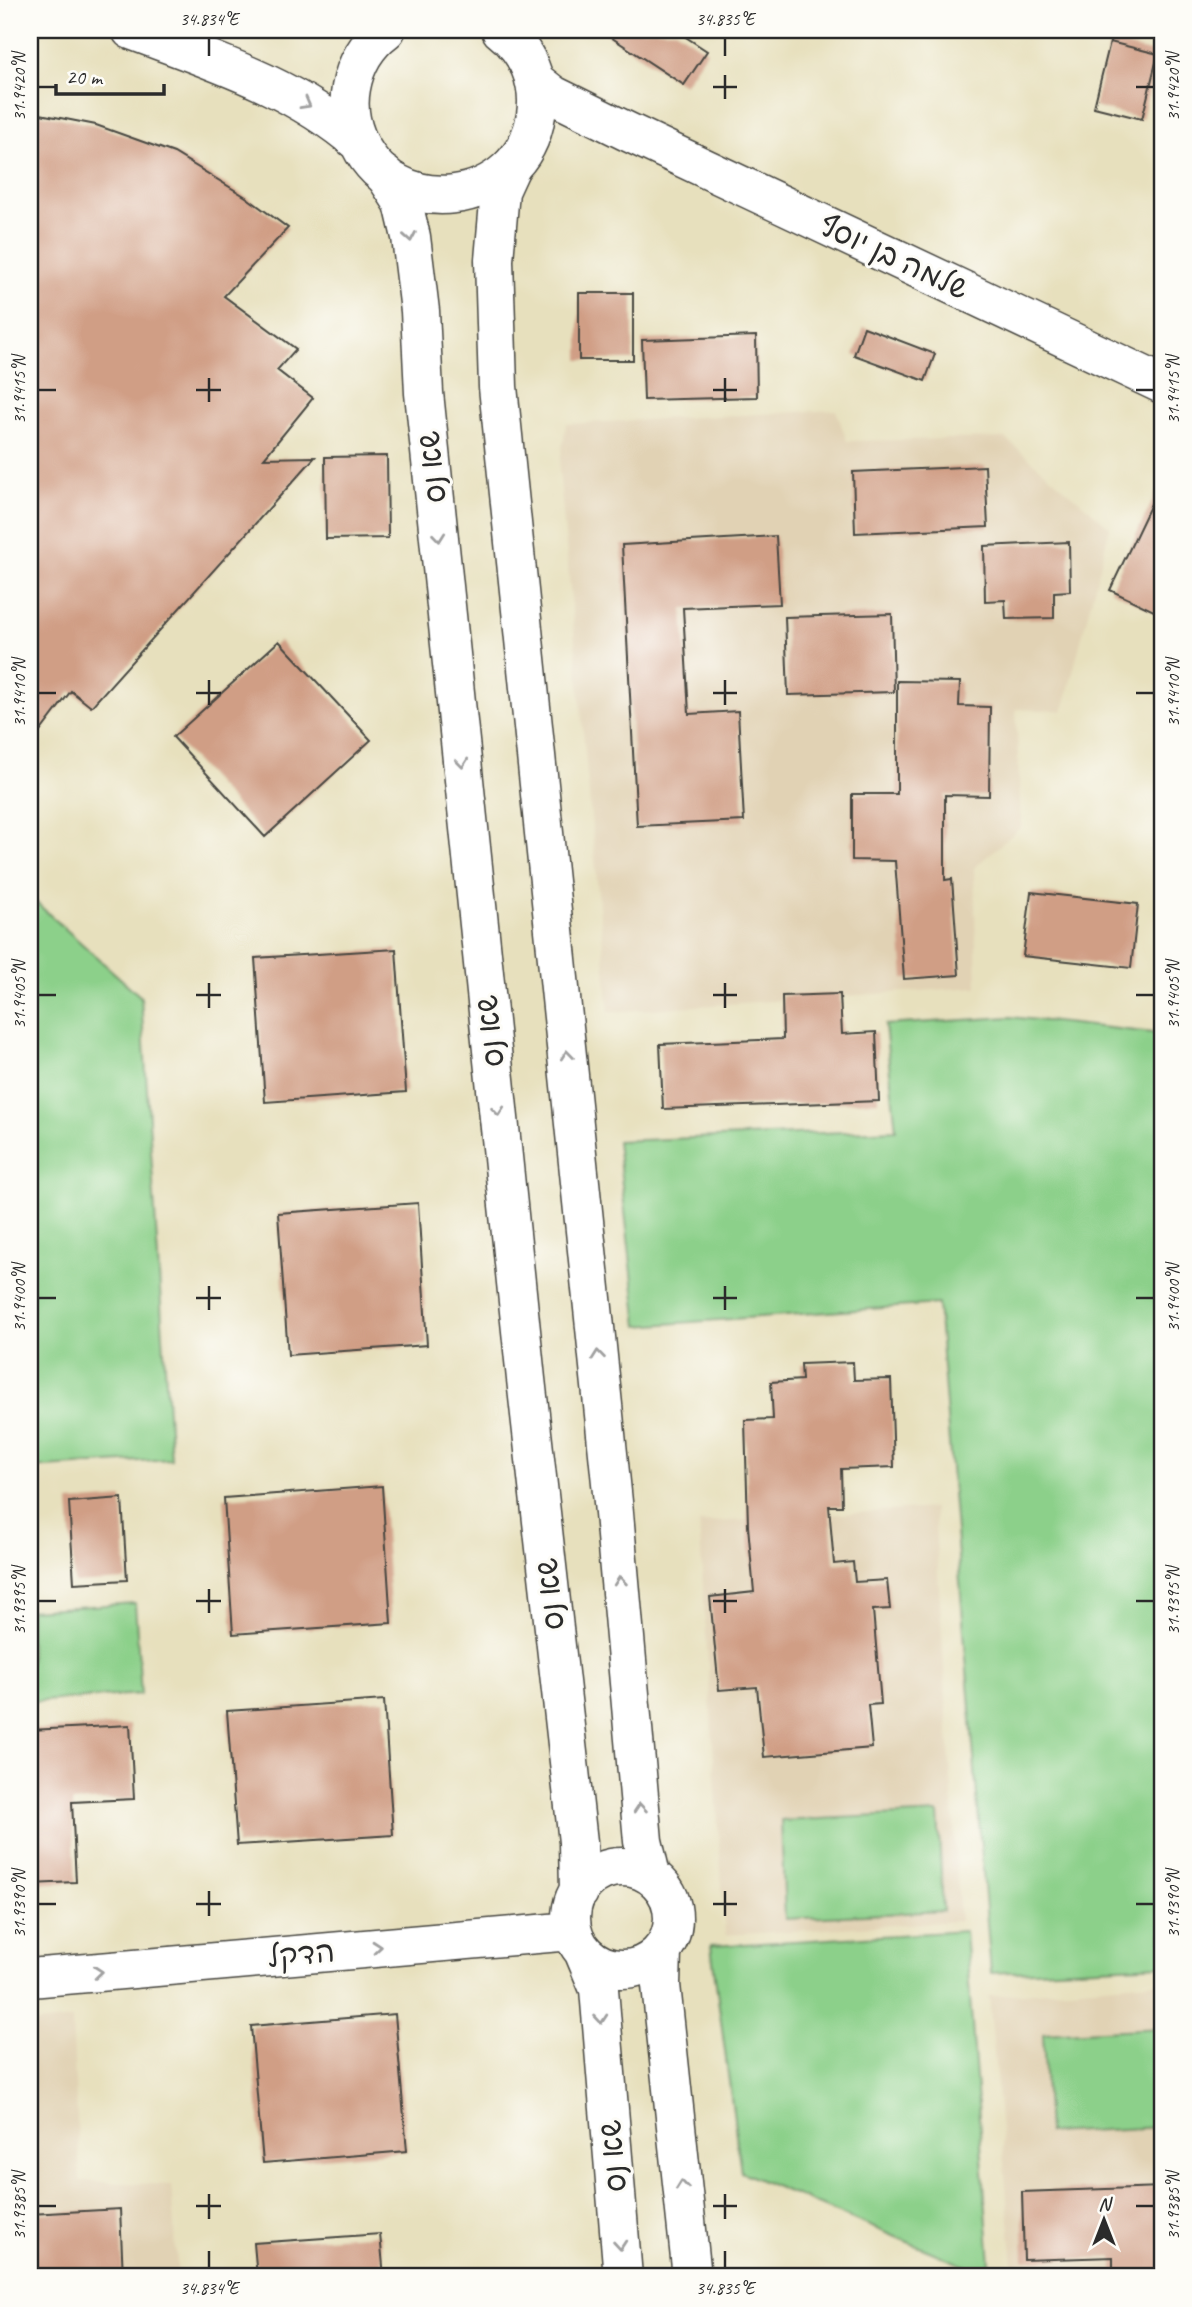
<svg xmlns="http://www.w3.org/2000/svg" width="1192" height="2307" viewBox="0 0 1192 2307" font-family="Caveat,'Playpen Sans Hebrew',sans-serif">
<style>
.built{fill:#e1d2b4}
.green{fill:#8cd08a;stroke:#5c7e5a;stroke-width:2}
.building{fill:#d09e85}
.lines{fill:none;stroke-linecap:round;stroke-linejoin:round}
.minor-casing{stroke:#474641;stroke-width:41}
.major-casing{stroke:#474641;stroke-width:41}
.minor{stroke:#fff;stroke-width:38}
.major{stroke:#fff;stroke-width:38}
.oneway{stroke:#a0a0a0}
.ticks{fill:none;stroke:#2b2b2b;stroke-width:2.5}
.labels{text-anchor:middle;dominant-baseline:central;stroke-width:6;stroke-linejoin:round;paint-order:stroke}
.street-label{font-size:30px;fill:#2b2b2b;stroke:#fdfcf7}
.neatline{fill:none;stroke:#2b2b2b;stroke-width:2.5}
.ticks-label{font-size:18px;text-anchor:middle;fill:#2b2b2b}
</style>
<rect width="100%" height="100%" fill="#fdfcf7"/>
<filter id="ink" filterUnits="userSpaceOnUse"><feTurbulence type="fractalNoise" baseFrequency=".0143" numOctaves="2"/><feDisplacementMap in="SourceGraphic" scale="14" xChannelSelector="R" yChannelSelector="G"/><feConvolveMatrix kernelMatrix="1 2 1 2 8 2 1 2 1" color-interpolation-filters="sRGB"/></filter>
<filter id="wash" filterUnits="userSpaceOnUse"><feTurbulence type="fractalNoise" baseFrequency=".00686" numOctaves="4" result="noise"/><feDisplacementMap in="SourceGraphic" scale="28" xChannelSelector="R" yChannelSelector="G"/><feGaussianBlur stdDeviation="1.57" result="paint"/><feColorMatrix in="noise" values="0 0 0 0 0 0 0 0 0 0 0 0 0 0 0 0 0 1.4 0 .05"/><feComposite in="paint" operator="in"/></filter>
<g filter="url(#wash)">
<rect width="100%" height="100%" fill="#e7e0bd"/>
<path class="built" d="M836 410 847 441 1005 438 1110 527 1063 711 1016 709 1021 827 974 868 977 987 609 1012 559 469 566 424Z
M934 1508 960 1921 725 1935 699 1523Z
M1162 1981V2277H1014L989 1996Z
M72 2019 80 2181 171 2185 178 2277H30V2024Z"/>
<path class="green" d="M30 897 141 997 171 1459 30 1468Z
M1010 1017 1162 1034V1965L991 1973 938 1304 638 1326 617 1141 896 1130 885 1025Z
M135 1603 141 1694 30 1702V1610Z
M938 1813 943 1911 785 1919 781 1821Z
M965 1931 991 2277 741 2172 711 1946Z
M1162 2028V2127L1048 2133 1043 2034Z"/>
<g id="blocks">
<path class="building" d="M600 30H675L707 51 684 85Z
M1110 42 1158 54 1142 119 1094 107Z
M30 112 96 125 174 153 246 197 288 228 224 296 296 349 277 370 313 398 264 458 315 457 91 707 71 691 30 745Z
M579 293H633V360H579Z
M864 327 935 354 925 381 854 355Z
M756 336 757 397 644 400 642 340Z
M387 456 388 538 326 539 325 457Z
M985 466 988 527 855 533 853 472Z
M1162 481V615L1110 590Z
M776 536 780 604 683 608 689 714 738 711 744 821 637 826 622 545Z
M1069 542 1070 591 1054 592V618L1006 619 1005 600 985 601 984 546Z
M892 614 894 692 788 695 785 617Z
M279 641 371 740 265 837 173 737Z
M897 681 960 682 959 706 990 707 989 796 945 795V880L952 879 959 975 904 979 895 861 852 860V794H897Z
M1031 892 1138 904 1131 968 1023 956Z
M396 949 406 1092 265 1102 255 958Z
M840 994 842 1034 876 1032 879 1101 663 1109 660 1044 783 1039 782 996Z
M418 1203 427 1345 288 1355 278 1213Z
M853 1362 854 1380 891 1379 894 1467 841 1469 842 1506H829L834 1564 853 1562 855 1582 887 1580 890 1609 873 1610 881 1704 868 1705 872 1748 764 1757 757 1687 719 1690 710 1597 754 1592 748 1526 745 1420 773 1419 771 1382 802 1380 801 1364Z
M382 1486 391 1623 233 1634 224 1498Z
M122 1498 127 1580 74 1583 69 1502Z
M384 1700 393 1835 237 1845 227 1711Z
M130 1725 134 1799 72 1802 76 1882 30 1884V1730Z
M395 2014 407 2151 263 2163 251 2026Z
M1162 2187V2277H1113V2257L1024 2260 1022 2192Z
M120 2209 123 2277H30V2214Z
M380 2234 384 2277H257L254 2243Z"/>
</g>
</g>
<g filter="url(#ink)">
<use href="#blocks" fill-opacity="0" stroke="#474641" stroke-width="2"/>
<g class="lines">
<g class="minor-casing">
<path id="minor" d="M511 167 500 191 494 260 498 387 613 1502 643 1841 651 1875
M385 175 403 203 411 237 420 311 424 393 526 1379 578 1842 579 1892
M571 1918a51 51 0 1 1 102 0a51 51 0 1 1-102 0Z
M662 1951 661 1985 692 2277
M584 1953 599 1989 623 2277
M30 1978 572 1931"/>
</g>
<g class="major-casing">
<path id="major" d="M131 30C211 60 294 86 359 143
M386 30C367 44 355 65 351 88 348 104 350 121 356 136 391 225 522 209 536 115 541 82 527 50 501 30
M534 80 553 95 626 131 1162 384"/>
</g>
<use href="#minor" class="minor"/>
<use href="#major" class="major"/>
</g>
<defs><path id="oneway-chevron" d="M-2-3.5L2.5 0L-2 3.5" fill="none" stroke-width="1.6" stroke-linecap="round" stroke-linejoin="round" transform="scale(1.75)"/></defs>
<g class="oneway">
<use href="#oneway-chevron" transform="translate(306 104) rotate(29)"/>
<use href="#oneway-chevron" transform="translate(410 237) rotate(80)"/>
<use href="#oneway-chevron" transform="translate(439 537) rotate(84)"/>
<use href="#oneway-chevron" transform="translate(462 763) rotate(84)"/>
<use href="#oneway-chevron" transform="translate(567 1055) rotate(-96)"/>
<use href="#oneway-chevron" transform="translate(498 1111) rotate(84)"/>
<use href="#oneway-chevron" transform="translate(598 1355) rotate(-96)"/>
<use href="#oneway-chevron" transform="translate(620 1581) rotate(-95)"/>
<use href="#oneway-chevron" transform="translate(640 1808) rotate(-95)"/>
<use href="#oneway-chevron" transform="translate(377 1947) rotate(-5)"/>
<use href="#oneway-chevron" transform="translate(98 1972) rotate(-5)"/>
<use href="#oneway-chevron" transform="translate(601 2019) rotate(85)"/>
<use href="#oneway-chevron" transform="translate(682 2185) rotate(-96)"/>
<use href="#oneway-chevron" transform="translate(620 2245) rotate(85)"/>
</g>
</g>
<path class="ticks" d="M209 38V56M725 38V56M725 75V99M38 87H56M713 87H737M1136 87H1154M209 378V402M725 378V402M38 390H56M196 390H221M713 390H737M1136 390H1154M209 680V705M725 680V705M38 693H56M196 693H221M713 693H737M1136 693H1154M209 983V1008M725 983V1008M38 995H56M196 995H221M713 995H737M1136 995H1154M209 1286V1310M725 1286V1310M38 1298H56M196 1298H221M713 1298H737M1136 1298H1154M209 1589V1613M725 1589V1613M38 1601H56M196 1601H221M713 1601H737M1136 1601H1154M209 1891V1916M725 1891V1916M38 1904H56M196 1904H221M713 1904H737M1136 1904H1154M209 2194V2219M725 2194V2219M38 2206H56M196 2206H221M713 2206H737M1136 2206H1154M209 2251V2268M725 2251V2268"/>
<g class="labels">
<g class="street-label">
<text transform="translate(894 257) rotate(25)">שלמה בן יוסף</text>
<text transform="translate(432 467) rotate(-96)">שא נס</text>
<text transform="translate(490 1031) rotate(-96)">שא נס</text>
<text transform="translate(550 1594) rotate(-96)">שא נס</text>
<text transform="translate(301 1954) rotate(-5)">הדקל</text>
<text transform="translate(613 2156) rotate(-95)">שא נס</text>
</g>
</g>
<rect width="1192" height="2307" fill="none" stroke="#fdfcf7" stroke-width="77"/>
<g transform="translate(1104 2220)" stroke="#fdfcf7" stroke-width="5" paint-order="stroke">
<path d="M0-5L12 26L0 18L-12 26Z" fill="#2b2b2b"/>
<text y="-10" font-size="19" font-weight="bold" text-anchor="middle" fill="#2b2b2b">N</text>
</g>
<path d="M56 84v10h108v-10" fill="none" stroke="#2b2b2b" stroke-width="3.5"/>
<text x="66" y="84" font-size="21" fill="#2b2b2b" stroke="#fdfcf7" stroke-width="5" paint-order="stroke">20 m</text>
<rect x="38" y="38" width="1116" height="2230" class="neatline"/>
<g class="ticks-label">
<text x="209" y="25">34.834°E</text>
<text x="725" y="25">34.835°E</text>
<text transform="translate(19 87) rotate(-90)" y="6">31.9420°N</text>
<text transform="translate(1173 87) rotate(-90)" y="6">31.9420°N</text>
<text transform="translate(19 390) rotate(-90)" y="6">31.9415°N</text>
<text transform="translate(1173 390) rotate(-90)" y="6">31.9415°N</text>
<text transform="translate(19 693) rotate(-90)" y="6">31.9410°N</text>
<text transform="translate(1173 693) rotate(-90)" y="6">31.9410°N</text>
<text transform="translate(19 995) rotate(-90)" y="6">31.9405°N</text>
<text transform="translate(1173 995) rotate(-90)" y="6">31.9405°N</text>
<text transform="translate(19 1298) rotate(-90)" y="6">31.9400°N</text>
<text transform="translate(1173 1298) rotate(-90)" y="6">31.9400°N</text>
<text transform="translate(19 1601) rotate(-90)" y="6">31.9395°N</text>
<text transform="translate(1173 1601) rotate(-90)" y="6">31.9395°N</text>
<text transform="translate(19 1904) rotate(-90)" y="6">31.9390°N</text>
<text transform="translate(1173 1904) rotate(-90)" y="6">31.9390°N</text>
<text transform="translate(19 2206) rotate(-90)" y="6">31.9385°N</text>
<text transform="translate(1173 2206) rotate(-90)" y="6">31.9385°N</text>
<text x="209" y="2294">34.834°E</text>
<text x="725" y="2294">34.835°E</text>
</g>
</svg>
